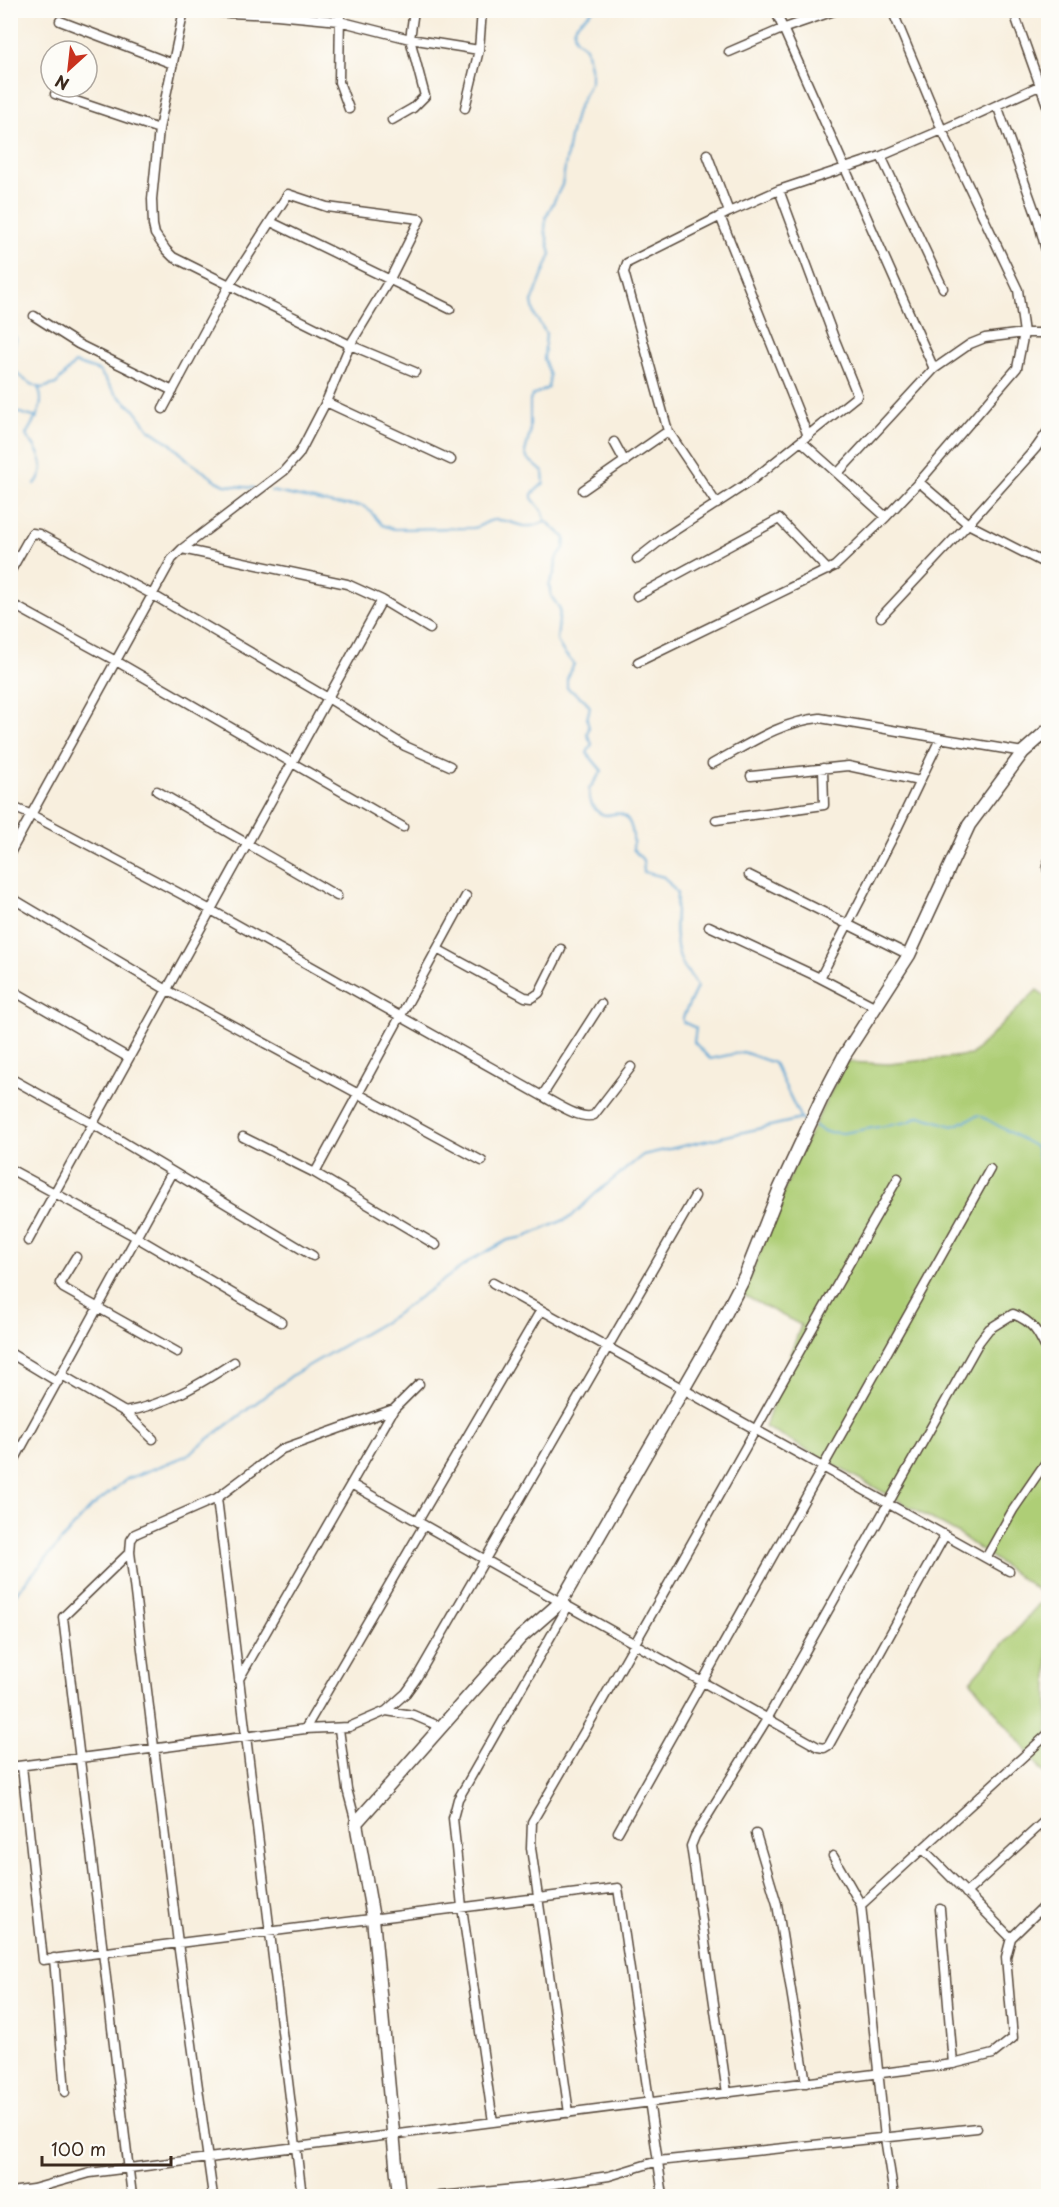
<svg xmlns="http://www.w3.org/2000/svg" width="1059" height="2207" viewBox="0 0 1059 2207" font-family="'Playpen Sans',sans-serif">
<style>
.green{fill:#aece76;stroke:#747c4a;stroke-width:1.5}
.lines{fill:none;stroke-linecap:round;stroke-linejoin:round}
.stream{stroke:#5da4d3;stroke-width:2}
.street-casing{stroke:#57483b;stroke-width:11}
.secondary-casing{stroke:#57483b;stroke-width:15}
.street{stroke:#fff;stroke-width:8}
.secondary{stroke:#fff;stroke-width:12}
</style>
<rect width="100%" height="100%" fill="#fdfcf7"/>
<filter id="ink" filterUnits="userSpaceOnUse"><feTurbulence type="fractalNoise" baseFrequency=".0167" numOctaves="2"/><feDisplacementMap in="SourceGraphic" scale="12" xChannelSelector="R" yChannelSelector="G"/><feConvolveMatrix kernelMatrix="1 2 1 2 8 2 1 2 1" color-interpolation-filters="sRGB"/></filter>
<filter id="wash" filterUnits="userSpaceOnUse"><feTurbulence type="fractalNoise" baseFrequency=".008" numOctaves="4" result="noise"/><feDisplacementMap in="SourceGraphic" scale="24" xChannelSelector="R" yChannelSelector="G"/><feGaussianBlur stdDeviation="1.35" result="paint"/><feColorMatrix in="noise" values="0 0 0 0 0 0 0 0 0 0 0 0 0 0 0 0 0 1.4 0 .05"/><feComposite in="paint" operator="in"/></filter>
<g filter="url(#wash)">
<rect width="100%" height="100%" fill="#f8efde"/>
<path class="green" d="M1037 990 1048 998V1778L971 1681 1046 1596 957 1533 765 1427 801 1325 743 1295 796 1161 846 1062 889 1064 971 1055Z"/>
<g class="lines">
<path class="stream" d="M593 10C583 21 569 23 576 40L586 47 591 72V81L577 110 570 137 562 185 546 217 545 230 551 254 532 302 535 316 546 333 544 359 550 376 548 388 533 395 530 400V433L525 452 527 458 543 472 544 483 532 494V498L543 512 545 520 565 538 564 548 556 559 555 572 549 585 551 596 560 609 557 641 564 653 574 664 567 679V688L585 700 590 707 587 719 589 728 587 734 592 744 587 753 602 771 589 789C588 800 594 814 606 815 611 815 616 812 621 814 633 819 634 838 633 849L643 860 644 872 664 877 677 893C676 916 672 941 682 963 686 972 694 978 697 987L683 1017V1022L696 1028 694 1042 710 1059 743 1052 774 1063 801 1119 806 1122
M10 148V166
M10 329 16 339 10 358
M10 361C15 375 28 384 42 388L56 384 75 363 99 371 115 393 135 410 149 429 171 444 190 462 217 481 225 485 254 488
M10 410 37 418
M35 484C45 472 43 461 35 447 32 441 28 441 26 435 34 419 47 406 38 387
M271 491 333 504 363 506 370 511 382 525 394 529 473 528C482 527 486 520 495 520 517 519 521 534 546 521
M814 1126 826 1132 843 1133 908 1122 920 1116 953 1126 979 1115 1036 1147 1039 1162 1048 1173
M10 1600 88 1510 127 1479 186 1456 294 1374 389 1319 473 1259 508 1240 525 1237 571 1217 595 1194 643 1155 801 1119"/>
</g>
</g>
<g filter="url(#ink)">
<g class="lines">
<g class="street-casing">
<path id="street" d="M184 10 159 129 152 199 153 225 155 234 166 250 173 257 350 345 415 372
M340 10 339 82 349 109
M775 10 934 369
M1013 10 1048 108
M184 11 277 15 339 21 410 39 479 50
M60 21 173 64
M729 52 782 29 837 10
M55 94 159 129
M997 105 1038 220 1048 258
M465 108 479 50 482 10
M392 120 413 108 425 96 410 39 414 10
M707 154 729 212
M881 156 943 288
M720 216 808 436
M271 222 450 309
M34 316 78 344 173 391
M326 402 451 460
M163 409 230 284 288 194 327 207 420 219 390 279 350 345 326 402 299 454 284 471 182 549
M801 441 886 517
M614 442 625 462
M838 473 934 369 970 344 985 338 1024 333H1048
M919 482 968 524 1048 565
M583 490 668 431
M717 504 668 431 624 272 627 263 729 212 779 190 881 156 942 130 1048 82
M637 559 665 537 751 481 857 396V394L833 335 779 190
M10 572 32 533 39 534 153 595 328 698 405 746 450 766
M637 596 779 519 828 570
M10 603 116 661 403 827
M881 617 968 524 1036 448 1048 431
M638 662 835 566 886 517 919 482 1017 368 1024 333 1018 290 942 130 892 10
M712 764C746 746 781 721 820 718L1023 752
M751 776 848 766 919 781
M157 791 337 896
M10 806 32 815 211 910 542 1096 601 1004
M716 820 824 805 823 768
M10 853 172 559 182 549 347 584 382 600 430 629
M1048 862 1047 866 1048 871
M749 875 909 955
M10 897 167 990 482 1161
M709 926 820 978 876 1007
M437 949 525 997 532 998 539 993 561 949
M820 978 894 835 940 739
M10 989 129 1058
M10 1078 93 1124 313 1256
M542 1096C554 1102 581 1121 594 1115L631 1067
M243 1137 315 1173 436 1245
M10 1169 136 1237 281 1322
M315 1173 466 896
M28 1241 382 600
M76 1257 60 1283 63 1288 177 1352
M493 1283 1009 1571
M10 1353 58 1382
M62 1375 125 1412 153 1439
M125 1412C167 1404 199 1385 234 1362
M10 1468 172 1172
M351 1484 818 1747 824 1748 829 1745 945 1535
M217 1498 302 2196
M418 1521 541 1310
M130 1552 63 1617 132 2196
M986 1558 1013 1510 1048 1459
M239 1679 394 1409 419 1384
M386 1711 406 1693 416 1679 695 1196
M305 1729 424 1525
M339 1729 347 1789 356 1823
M22 1766 43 1960 618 1888 663 2196
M10 1767 305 1729 349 1727 386 1711 413 1715 441 1727
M618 1832 990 1169
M756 1834 777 1904 806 2083
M923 1849 1011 1938
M833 1856 861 1905 885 2138 894 2196
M966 1893 1048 1818
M861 1905 1048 1734
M940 1909 953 2064
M54 1958 65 2092
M727 2093 693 1859 691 1846 695 1836 767 1719 979 1342 989 1329 1013 1314C1034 1322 1039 1334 1048 1353
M569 2113 531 1848 532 1822C657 1609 775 1392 898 1178
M493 2122 462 1907 453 1818 458 1799 468 1782 568 1606
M10 2192 33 2189 90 2173 953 2064 993 2054 1013 2038 1006 1957 1011 1938 1048 1902
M213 2196 178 1943 130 1552 131 1540 135 1534 217 1498 282 1449 394 1409
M440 2196 526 2188 609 2176 658 2161 977 2128"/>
</g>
<g class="secondary-casing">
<path id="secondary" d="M399 2196 373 1918 356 1823 521 1637 561 1602 715 1334 745 1276 780 1188 821 1100 844 1056 909 955 969 825 1023 752 1048 730"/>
</g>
<use href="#street" class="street"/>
<use href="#secondary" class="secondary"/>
</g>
</g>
<rect width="1059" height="2207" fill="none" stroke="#fdfcf7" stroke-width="36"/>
<g transform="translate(69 69) rotate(207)"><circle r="28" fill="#fdfcf7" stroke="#afa8a0" stroke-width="1.5"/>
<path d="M0-4.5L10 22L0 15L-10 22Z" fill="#c8321e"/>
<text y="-9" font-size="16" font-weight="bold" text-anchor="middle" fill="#3b2a1e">N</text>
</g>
<path d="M42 2156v9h129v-9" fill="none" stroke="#3b2a1e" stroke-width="3"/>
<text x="51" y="2156" font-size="18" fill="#3b2a1e" stroke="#fdfcf7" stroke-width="4.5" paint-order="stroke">100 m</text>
</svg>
